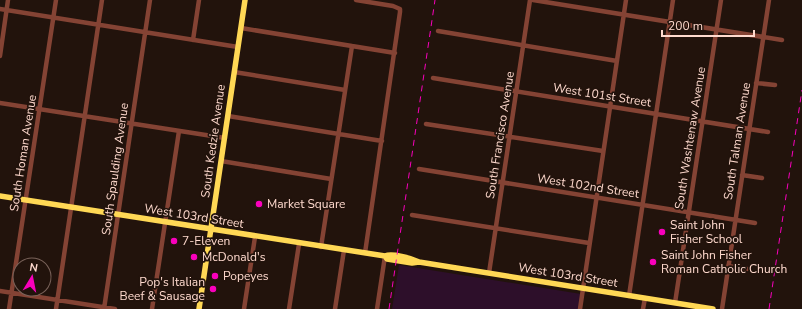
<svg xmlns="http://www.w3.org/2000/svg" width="802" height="309" viewBox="0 0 802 309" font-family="'Nunito Sans',sans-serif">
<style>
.green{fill:#2d0f2a}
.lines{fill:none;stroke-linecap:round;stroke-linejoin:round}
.minor{stroke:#844334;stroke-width:4.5}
.major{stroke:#ffd855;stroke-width:5.5}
.rail{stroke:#f900bc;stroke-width:1;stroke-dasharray:6 5;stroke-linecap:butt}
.poi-dot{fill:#f900bc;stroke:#22130c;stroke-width:1.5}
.labels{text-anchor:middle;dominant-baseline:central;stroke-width:3.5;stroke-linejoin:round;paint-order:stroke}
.street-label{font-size:12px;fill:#ffdace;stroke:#22130c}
.poi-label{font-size:12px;fill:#ffdace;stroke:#22130c;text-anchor:start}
</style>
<rect width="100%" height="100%" fill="#22130c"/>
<path class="green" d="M399 265 581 294 578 309H392Z"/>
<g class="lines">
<path class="minor" d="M356 0 393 6 400 9V12L365 253
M533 0 782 40
M0 9 238 47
M241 28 395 53
M438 31 617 61
M193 40 199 0
M0 56 8 0
M234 72 345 90
M433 78 768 132
M756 83 775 85
M0 103 225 138
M228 116 382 141
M426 124 603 151
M221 161 331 179
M419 169 755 223
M742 175 762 178
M412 215 589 243
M321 247 352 46
M728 266 747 269
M489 273 530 0
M0 291 115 309
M629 296 673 0
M675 303 721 0
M9 309 56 0
M56 309 102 0
M104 309 150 0
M152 309 179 131
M244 309 255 237
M289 309 299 244
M335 309 344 250
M377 309 385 256
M580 309 626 0
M643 309 645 298
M722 309 769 0"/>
<path class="major" d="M0 196 385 256 387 259 412 263 419 262
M385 256C392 253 411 258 419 262L713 309
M199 309 245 0"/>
<path class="rail" d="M389 309 435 0
M769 309 802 90"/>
</g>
<g class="poi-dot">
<circle cx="259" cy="204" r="4"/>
<circle cx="662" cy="232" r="4"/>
<circle cx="174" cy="241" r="4"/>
<circle cx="194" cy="257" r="4"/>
<circle cx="653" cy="262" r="4"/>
<circle cx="215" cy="276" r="4"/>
<circle cx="213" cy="289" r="4"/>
</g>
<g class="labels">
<g class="street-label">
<text transform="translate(602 95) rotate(9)">West 101st Street</text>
<text transform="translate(500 135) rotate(-81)">South Francisco Avenue</text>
<text transform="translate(690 138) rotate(-81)">South Washtenaw Avenue</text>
<text transform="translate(213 141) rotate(-82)">South Kedzie Avenue</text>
<text transform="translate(737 141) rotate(-81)">South Talman Avenue</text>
<text transform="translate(23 153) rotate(-81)">South Homan Avenue</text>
<text transform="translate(115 169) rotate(-82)">South Spaulding Avenue</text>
<text transform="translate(588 186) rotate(9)">West 102nd Street</text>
<text transform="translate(194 216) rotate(9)">West 103rd Street</text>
<text transform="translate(568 275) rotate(9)">West 103rd Street</text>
</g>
<g class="poi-label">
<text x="267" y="204">Market Square</text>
<text x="670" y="225">Saint John<tspan x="670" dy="14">Fisher School</tspan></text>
<text x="182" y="241">7-Eleven</text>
<text x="661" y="255">Saint John Fisher<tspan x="661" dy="14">Roman Catholic Church</tspan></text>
<text x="202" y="257">McDonald's</text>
<text x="223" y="276">Popeyes</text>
<text x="205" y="282" text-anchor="end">Pop's Italian<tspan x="205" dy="14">Beef &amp; Sausage</tspan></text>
</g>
</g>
<g transform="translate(32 277) rotate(10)"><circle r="19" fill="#22130c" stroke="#7a635a"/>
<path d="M0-3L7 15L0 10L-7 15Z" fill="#f900bc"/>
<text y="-6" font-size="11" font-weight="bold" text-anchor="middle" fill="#ffdace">N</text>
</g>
<path d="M662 30v6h92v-6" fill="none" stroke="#ffdace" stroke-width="2"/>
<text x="668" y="30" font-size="12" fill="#ffdace" stroke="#22130c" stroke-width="3" paint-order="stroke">200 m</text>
</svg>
